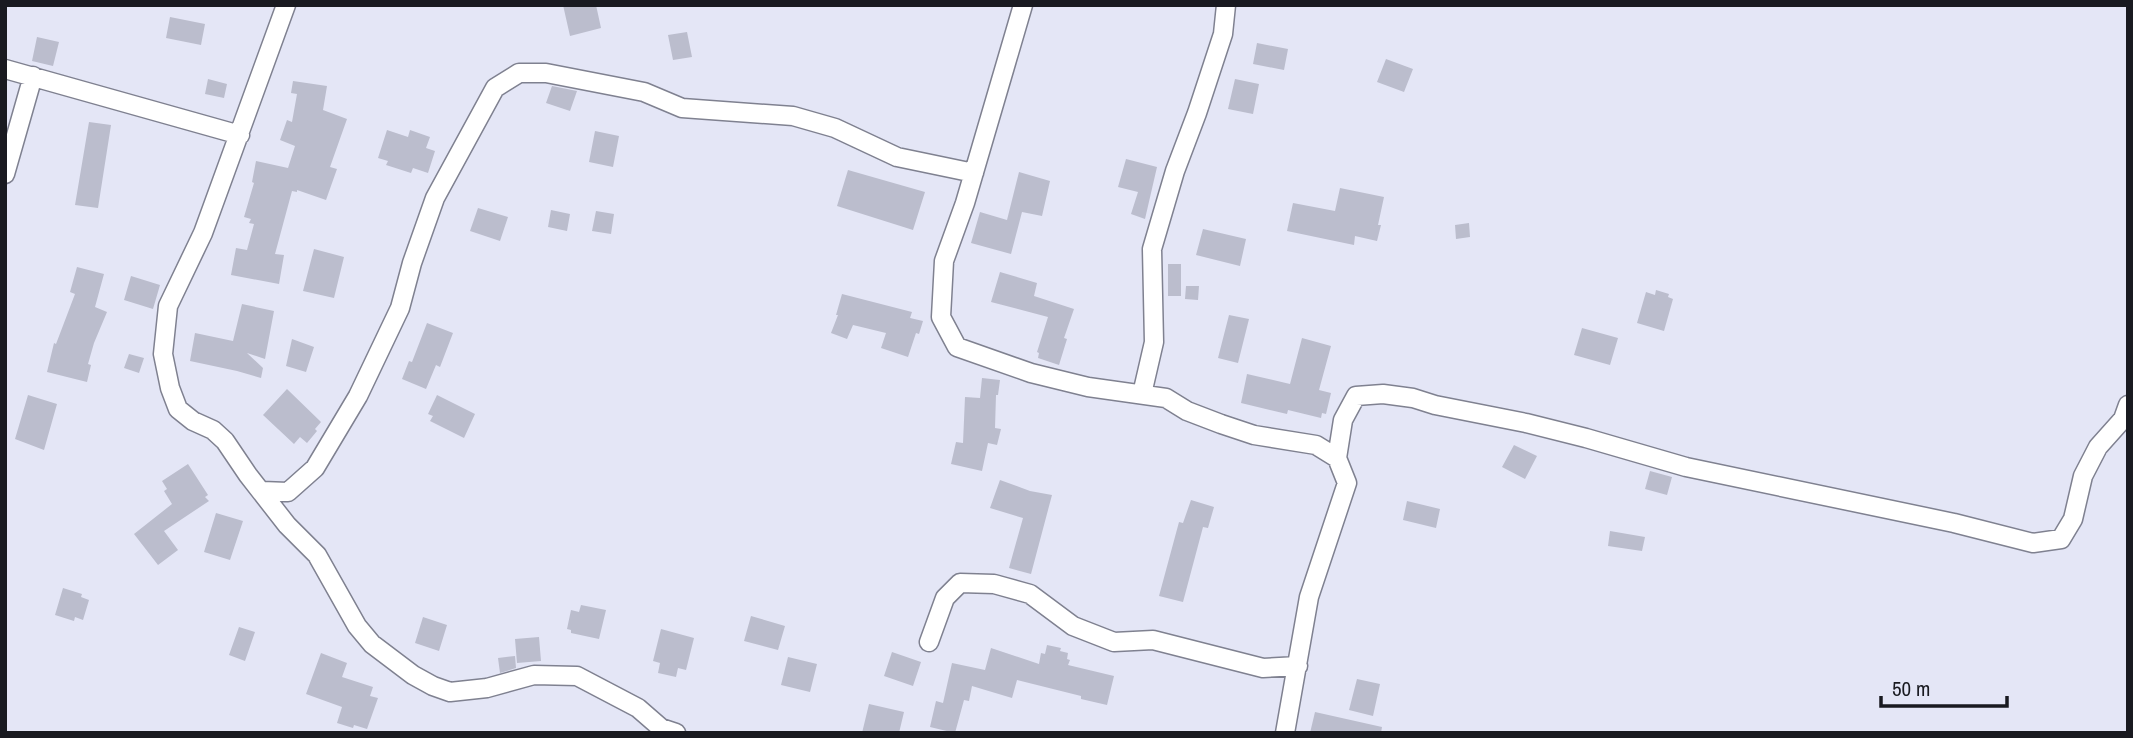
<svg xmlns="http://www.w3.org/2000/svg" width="2133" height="738" viewBox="0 0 2133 738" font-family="'Archivo Narrow',sans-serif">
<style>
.building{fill:#bbbdcd}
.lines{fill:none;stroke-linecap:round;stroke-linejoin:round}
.street-casing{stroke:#7f8190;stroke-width:21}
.street{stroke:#fff;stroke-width:18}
</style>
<rect width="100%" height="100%" fill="#e4e6f6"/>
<path class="building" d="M563 5H596L601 28 570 36Z
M170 17 205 24 201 45 166 38Z
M687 32 692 57 673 60 668 35Z
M37 37 59 42 53 66 32 61Z
M1257 43 1288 49 1284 70 1253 64Z
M1386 59 1413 69 1404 92 1377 82Z
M208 79 227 84 224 98 205 94Z
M1235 79 1259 84 1253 114 1228 109Z
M293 81 327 86 323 110 347 119 330 167 337 169 326 200 297 190V192L292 191 275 254 284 255 279 284 231 275 236 248 247 250 254 224 249 223 251 219 244 217 254 183 252 182 256 161 288 168 295 146 280 140 287 120 292 122 297 94 291 93Z
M552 86 577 91 570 111 546 103Z
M89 122 111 125 98 208 75 205Z
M387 130 408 137 410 130 430 137 426 148 435 151 428 173 413 168 411 173 386 165 388 161 378 158Z
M595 131 619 136 613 167 589 162Z
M1126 159 1157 167 1145 219 1131 214 1138 192 1118 187Z
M848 170 925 192 913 230 837 206Z
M1019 172 1050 181 1042 216 1022 212 1011 254 971 243 980 212 1007 220Z
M1340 188 1384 197 1378 225H1381L1377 241 1355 236 1354 245 1287 231 1293 203 1335 211Z
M478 208 508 217 500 241 470 231Z
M551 210 570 214 567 231 548 227Z
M596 211 614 214 611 234 592 231Z
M1469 223 1470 237 1456 239 1455 225Z
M1203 229 1246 239 1240 266 1196 255Z
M314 249 344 257 334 298 303 291Z
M1168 264H1181V296H1168Z
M77 267 104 274 95 307 107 312 94 343 88 364 91 365 87 382 47 372 54 343 56 344 75 294 70 292Z
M1000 272 1037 283 1034 296 1074 309 1064 338 1067 339 1059 365 1038 358 1039 353 1037 352 1048 317 991 302Z
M131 276 160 285 153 309 124 300Z
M1186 286H1199L1198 300 1185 299Z
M1656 290 1669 294 1668 297 1673 299 1664 331 1637 323 1646 292 1655 295Z
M842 294 912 312 910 318 923 321 919 334 916 333 908 357 881 348 886 333 853 325 847 339 831 333 838 315H836Z
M242 304 274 311 265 359 247 353 263 368 261 378 237 371 190 361 195 333 233 341Z
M1229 315 1249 319 1238 363 1218 358Z
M427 323 453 333 440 367 436 365 426 389 402 379 409 361 412 362Z
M1582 328 1618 338 1610 365 1574 355Z
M1302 338 1331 346 1319 390 1331 393 1326 414 1322 413 1321 418 1288 410 1287 414 1241 403 1247 374 1290 384Z
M292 339 314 347 306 372 286 366Z
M129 354 144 358 139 373 124 368Z
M982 378 1000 380 998 395H996L995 428 1001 429 997 445 988 443 982 471 951 464 956 442 963 443 965 397 980 398Z
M287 389 321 422 315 429 317 431 307 443 300 437 294 444 263 415Z
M28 395 57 404 44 450 15 439Z
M437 395 475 414 464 438 430 421 433 416 428 414Z
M1514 445 1537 456 1525 479 1502 467Z
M188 464 208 495 205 497 209 501 164 531 178 550 158 565 134 534 172 504 164 491 167 489 162 481Z
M1650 471 1672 477 1667 495 1645 489Z
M1000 480 1030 491 1052 495 1031 574 1009 568 1023 518 990 508Z
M1191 500 1214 507 1208 528 1203 527 1183 602 1159 596 1179 522 1183 523Z
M1407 501 1440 509 1436 528 1403 520Z
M216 513 243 521 230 560 204 552Z
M1610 531 1645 537 1642 551 1608 546Z
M63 588 82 594 81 597 89 600 83 620 75 617 74 621 55 615Z
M581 605 606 610 599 639 571 633V630L567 629 571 610 579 612Z
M751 616 785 626 778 650 744 641Z
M423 617 447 625 439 651 415 643Z
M239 627 255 632 245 661 229 655Z
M661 629 694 638 686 670 678 668 676 677 658 673 660 663 653 661Z
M539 637 541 661 517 663 515 639Z
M1047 645 1061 648 1060 651 1068 653 1067 659 1070 660 1068 665 1114 676 1107 705 1081 699V696L1017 680 1012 698 972 686 969 701 964 700 955 733 930 727 936 701 943 703 952 663 985 670 991 648 1039 664 1041 653 1045 654Z
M892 652 921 662 913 686 884 676Z
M321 653 347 663 342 677 373 687 370 696 378 698 367 729 354 725 353 728 337 723 342 707 306 694Z
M515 656 516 668 500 673 498 658Z
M788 657 817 664 810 692 781 685Z
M1357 679 1380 684 1373 716 1349 710Z
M869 704 904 712 899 733H862Z
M1315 712 1382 727 1381 733H1310Z"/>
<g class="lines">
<g class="street-casing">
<path id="street" d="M286 5 203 233 168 306 163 354 170 388 178 409 193 421 213 430 225 441 248 475 287 525 317 555 357 626 372 644 413 675 433 686 450 692 487 688 534 675 577 676 638 708 661 728 676 733
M1023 5 965 203 944 261 941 317 957 347 1031 373 1088 387 1166 398 1187 411 1221 424 1254 435 1316 445 1337 458 1347 483 1309 597 1285 733
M5 69 240 135
M5 174 33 76
M1142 394 1154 342 1152 249 1175 171 1197 113 1223 34 1226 5
M1337 458 1343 420 1356 396 1383 394 1413 398 1435 405 1526 423 1586 438 1686 467 1954 523 2033 543 2061 539 2073 519 2083 476 2098 447 2123 419 2128 405
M262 491 288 492 315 468 358 396 400 308 412 263 435 198 495 88 519 73H546L644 92 682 108 793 116 835 128 897 157 974 173
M929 642 945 598 960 583 994 584 1030 594 1073 626 1114 642 1153 640 1263 668 1298 666"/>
</g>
<use href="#street" class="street"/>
</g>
<rect width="2133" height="738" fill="none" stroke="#191a20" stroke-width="14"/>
<path d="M1881 696v10h126v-10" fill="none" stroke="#191a20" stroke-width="3.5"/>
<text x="1892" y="696" font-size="21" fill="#191a20" stroke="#e4e6f6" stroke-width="5" paint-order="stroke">50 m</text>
</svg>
